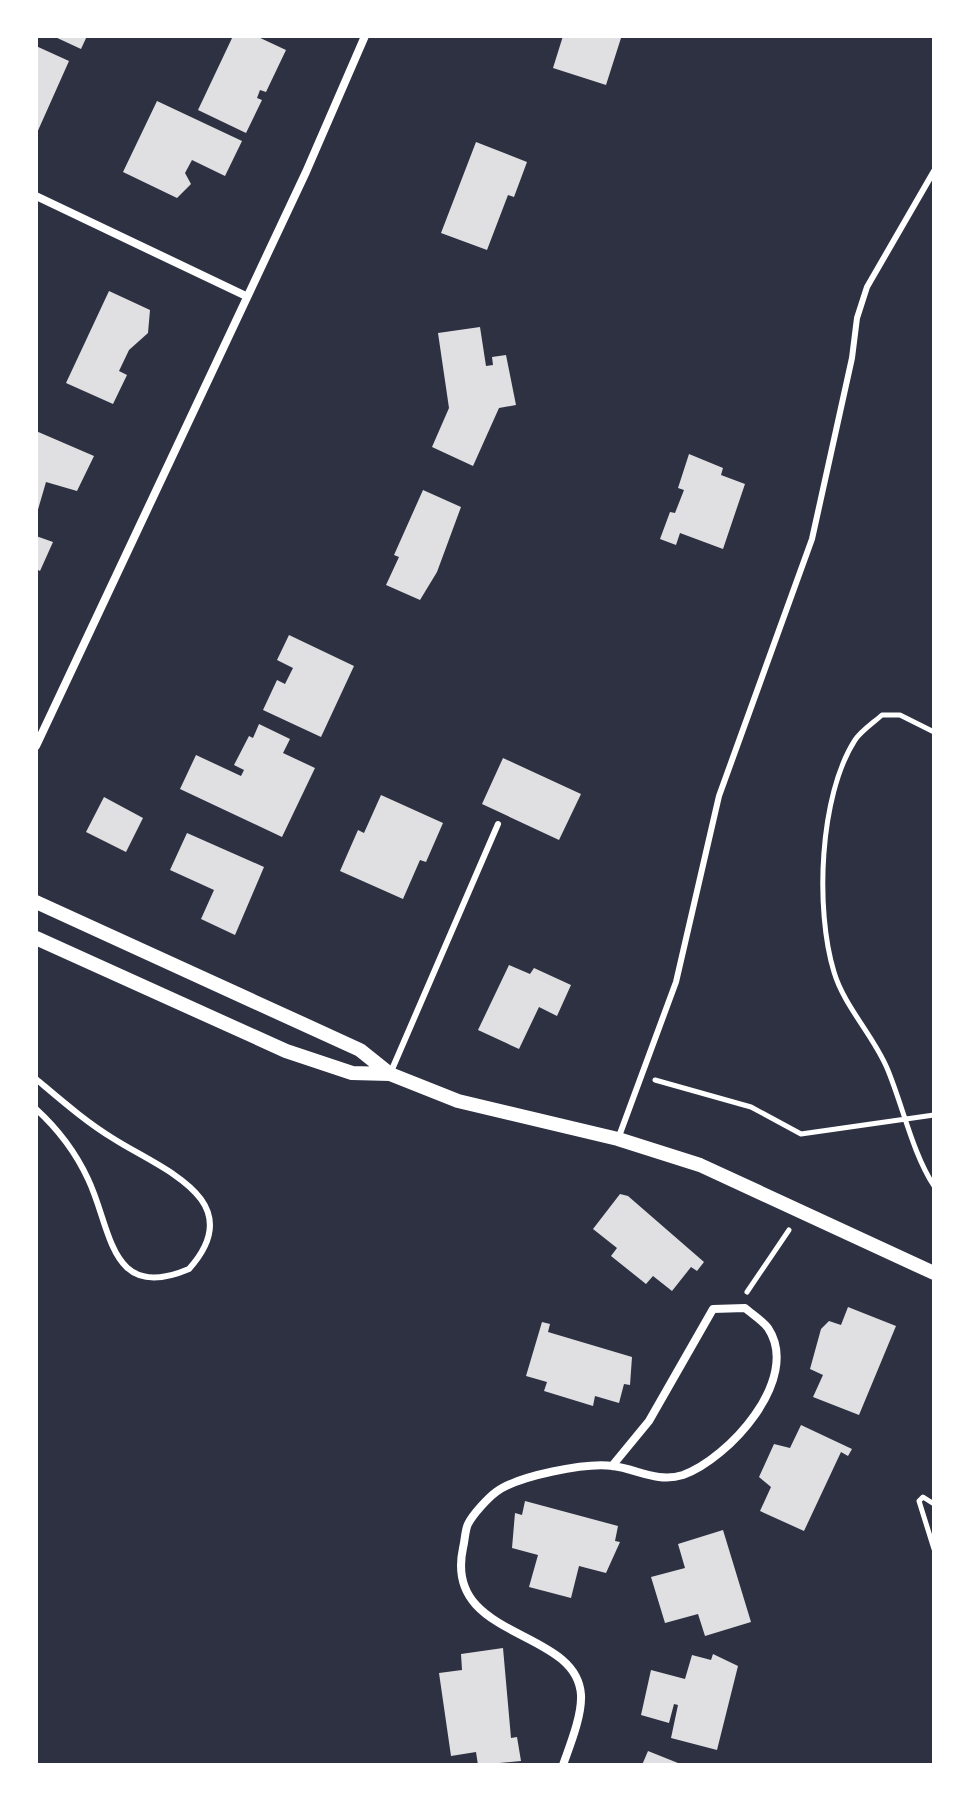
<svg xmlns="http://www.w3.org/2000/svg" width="970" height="1801" viewBox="0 0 970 1801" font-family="Helvetica,sans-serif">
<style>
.building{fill:#e0e0e3}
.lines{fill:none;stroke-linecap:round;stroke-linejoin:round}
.path{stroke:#fff;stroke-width:5}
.service{stroke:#fff;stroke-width:6}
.minor{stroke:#fff;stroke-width:8}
.tertiary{stroke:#fff;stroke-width:14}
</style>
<rect width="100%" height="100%" fill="#2d3142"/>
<path class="building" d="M53 36H87L81 49Z
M233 36H256L286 50 266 92 260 90 257 98 262 100 246 133 198 110Z
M563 36 621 38 606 85 553 68Z
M36 46 69 61 36 135Z
M157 101 242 141 225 176 192 160 185 173 191 184 177 198 123 172Z
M476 142 527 162 514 197 508 195 487 250 441 233Z
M109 291 150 310 148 333 129 350 119 371 127 375 113 404 66 383Z
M480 327 486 366 493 365 492 357 506 355 516 405 499 408 473 466 432 447 449 408 438 333Z
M36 431 94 456 77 491 46 482 37 513Z
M689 454 723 468 721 475 745 484 723 549 680 533 676 545 660 539 670 512 675 513 684 490 678 488Z
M423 490 461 507 437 572 420 600 386 585 399 557 394 555Z
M36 536 53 542 40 571 36 569Z
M289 635 354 666 321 737 263 710 277 680 285 684 293 668 277 660Z
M259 724 290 739 283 753 315 768 282 837 180 789 196 755 241 776 244 770 234 765 249 736 253 738Z
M503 758 581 794 559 840 482 804Z
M381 795 443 823 426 862 420 860 403 899 340 871 358 830 364 833Z
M104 797 143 818 126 852 86 832Z
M187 833 264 867 235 935 201 919 214 890 170 870Z
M509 965 530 974 534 968 571 985 557 1016 539 1007 519 1049 478 1030Z
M620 1194 628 1196 704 1262 697 1271 691 1267 672 1291 653 1276 646 1284 611 1256 617 1248 593 1229Z
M848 1307 896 1326 859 1415 813 1397 823 1375 810 1369 821 1329 829 1321 841 1325Z
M542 1322 550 1324 548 1332 632 1357 630 1385 624 1384 619 1403 595 1396 593 1406 544 1391 547 1382 526 1376Z
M801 1425 852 1449 848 1456 841 1452 804 1531 760 1511 771 1487 759 1477 774 1444 790 1448Z
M525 1501 618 1526 615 1541 620 1542 606 1573 579 1566 571 1598 529 1587 538 1555 512 1548 515 1513 522 1515Z
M723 1530 751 1622 705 1636 698 1614 665 1623 651 1577 685 1568 678 1544Z
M503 1648 511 1738 517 1737 521 1761 478 1765 476 1752 451 1756 439 1673 462 1670 461 1654Z
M713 1654 738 1666 717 1750 671 1738 678 1705 674 1704 669 1723 641 1715 651 1670 685 1679 692 1655 711 1660Z
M648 1751 683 1765H642Z"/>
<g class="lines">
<path class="path" d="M934 732 900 715H882C873 723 861 731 855 740 819 796 815 910 834 972 844 1006 873 1035 887 1068 903 1106 912 1152 934 1186
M655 1080 751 1107 801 1134 934 1115
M747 1292 789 1230
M934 1504 923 1497 919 1501 934 1549"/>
<path class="service" d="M390 1074 498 824
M36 1079C61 1100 86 1122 114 1139 161 1169 251 1200 189 1269 109 1303 112 1229 88 1179 75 1151 59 1130 36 1109
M618 1139 676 982 719 796 812 539 852 358 857 318 867 287 934 171"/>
<path class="minor" d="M36 196 246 296
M36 746 306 172 365 36
M563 1765C570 1745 582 1716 581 1695 577 1627 443 1641 463 1548 465 1540 465 1530 468 1524 473 1514 488 1498 496 1492 517 1476 587 1462 613 1466 637 1469 657 1483 683 1475 728 1459 802 1379 768 1328 763 1321 752 1314 745 1308L713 1309 649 1421 612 1466"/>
<path class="tertiary" d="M36 902 360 1050 390 1074 458 1101 618 1139 700 1165 934 1273
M36 938 286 1051 352 1073 390 1074"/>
</g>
<rect width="970" height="1801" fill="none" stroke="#ffffff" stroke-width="76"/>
</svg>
